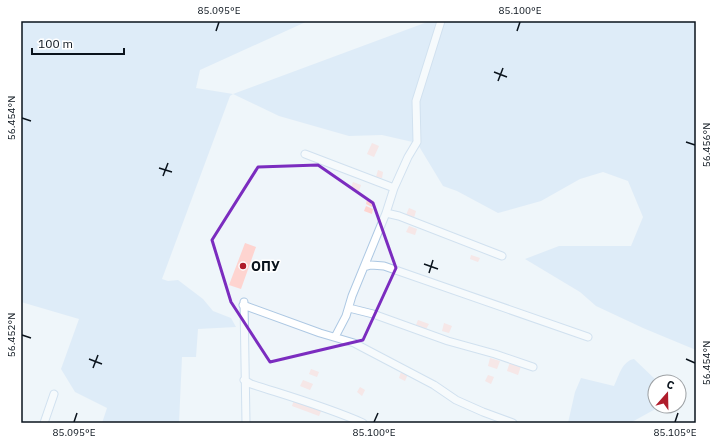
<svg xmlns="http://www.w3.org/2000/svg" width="717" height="444" viewBox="0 0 717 444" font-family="'IBM Plex Sans',sans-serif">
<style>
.green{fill:#cbe0f6}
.building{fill:#fed4d0}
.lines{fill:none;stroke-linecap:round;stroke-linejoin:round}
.minor-casing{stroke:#adc8e3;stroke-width:9}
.minor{stroke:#fff;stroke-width:7}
.marked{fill:none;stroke:#7b2cbf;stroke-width:3;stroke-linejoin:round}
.ticks{fill:none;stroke:#0a131c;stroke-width:1.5}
.poi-dot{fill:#af1c2b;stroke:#fff;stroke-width:1.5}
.labels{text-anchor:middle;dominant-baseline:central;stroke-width:3;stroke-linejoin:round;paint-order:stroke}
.poi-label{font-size:14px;font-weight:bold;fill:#0a131c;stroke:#fff;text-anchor:start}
.neatline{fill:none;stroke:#0a131c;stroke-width:1.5}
.ticks-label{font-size:10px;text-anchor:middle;fill:#0a131c}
</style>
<rect width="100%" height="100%" fill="#eff5fa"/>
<path class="green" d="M21 21H308L200 70 196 88 233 94 430 21H696V350L643 328 596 306 580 292 525 259 559 246H631L643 217 628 181 603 172 580 179 541 201 498 213 457 191 443 186 417 143 382 135 349 136 279 116 233 94 230 96 162 279 168 281 178 280 203 299 213 311 231 318 236 327 198 329 196 357H182L179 423H102L107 408 75 392 61 369 79 319 21 302Z
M634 359 658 382H655V406H661L630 423H568L575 392 581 378 614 386C619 376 622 361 634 359Z"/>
<path class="building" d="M372 143 379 146 374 157 367 154Z
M378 170 383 172 382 178 376 177Z
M353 182 361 185 359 191 351 188Z
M367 199 374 201 372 207 366 204Z
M366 206 373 209 372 214 364 211Z
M409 208 416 211 414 218 406 215Z
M409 226 417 229 415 235 406 232Z
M245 243 256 247 241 289 229 285Z
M471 255 480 258 478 262 470 259Z
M418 320 429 324 426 329 416 325Z
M444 323 452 326 449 333 442 331Z
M490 358 500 361 497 369 488 366Z
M510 362 521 366 518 375 507 371Z
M311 369 319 372 317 377 309 374Z
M401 372 408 374 405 381 399 378Z
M488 375 494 377 491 384 485 381Z
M303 380 313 384 310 390 300 386Z
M360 387 365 390 362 396 357 392Z
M294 400 322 409 319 416 292 406Z"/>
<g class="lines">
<g class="minor-casing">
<path id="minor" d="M305 154 394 188
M386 213 399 216 502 256
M364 267 371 265 384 266 588 337
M244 302 246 423
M243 305 320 333 354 343 434 385 456 400 483 412 513 423
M349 308 373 314 448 341 495 354 533 367
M335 337 346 316 352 296 386 213 394 188 408 157 417 142 416 101 441 21
M244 380 251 384C288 396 327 407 363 423
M44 423 54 394"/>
</g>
<use href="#minor" class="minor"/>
</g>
<path d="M0 0H717V444H0ZM318 165 373 203 396 268 363 340 270 362 231 302 212 240 258 167Z" fill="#eff5fa" fill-opacity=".55" fill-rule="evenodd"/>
<path class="marked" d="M318 165 373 203 396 268 363 340 270 362 231 302 212 240 258 167Z"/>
<path class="ticks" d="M216 31 219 22M517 31 520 22M494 72 507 77M498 81 503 68M22 118 31 121M686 142 695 145M159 168 172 172M163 176 168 163M424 264 438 269M429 273 433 260M22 335 31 338M89 359 102 364M686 359 695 363M93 368 98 355M74 422 77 413M374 422 378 413M675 422 678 413"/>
<circle class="poi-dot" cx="243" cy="266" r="4"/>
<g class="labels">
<g class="poi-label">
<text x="251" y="266">ОПУ</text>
</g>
</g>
<rect width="717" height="444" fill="none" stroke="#ffffff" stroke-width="44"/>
<g transform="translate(667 394) rotate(20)"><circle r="19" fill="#ffffff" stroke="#9da1a4"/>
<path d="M0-3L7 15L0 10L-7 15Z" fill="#af1c2b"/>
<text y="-6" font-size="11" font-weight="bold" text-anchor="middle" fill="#0a131c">С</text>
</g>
<path d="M32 48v6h92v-6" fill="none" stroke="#0a131c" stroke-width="2"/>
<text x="38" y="48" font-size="12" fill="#0a131c" stroke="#ffffff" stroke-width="3" paint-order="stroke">100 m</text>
<rect x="22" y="22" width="673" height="400" class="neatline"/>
<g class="ticks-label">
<text x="219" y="14">85.095°E</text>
<text x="520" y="14">85.100°E</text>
<text transform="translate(11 118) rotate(-90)" y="4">56.454°N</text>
<text transform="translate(706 145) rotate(-90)" y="4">56.456°N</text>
<text transform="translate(11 335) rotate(-90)" y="4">56.452°N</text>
<text transform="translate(706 363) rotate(-90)" y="4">56.454°N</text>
<text x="74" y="436">85.095°E</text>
<text x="374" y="436">85.100°E</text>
<text x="675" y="436">85.105°E</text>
</g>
</svg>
